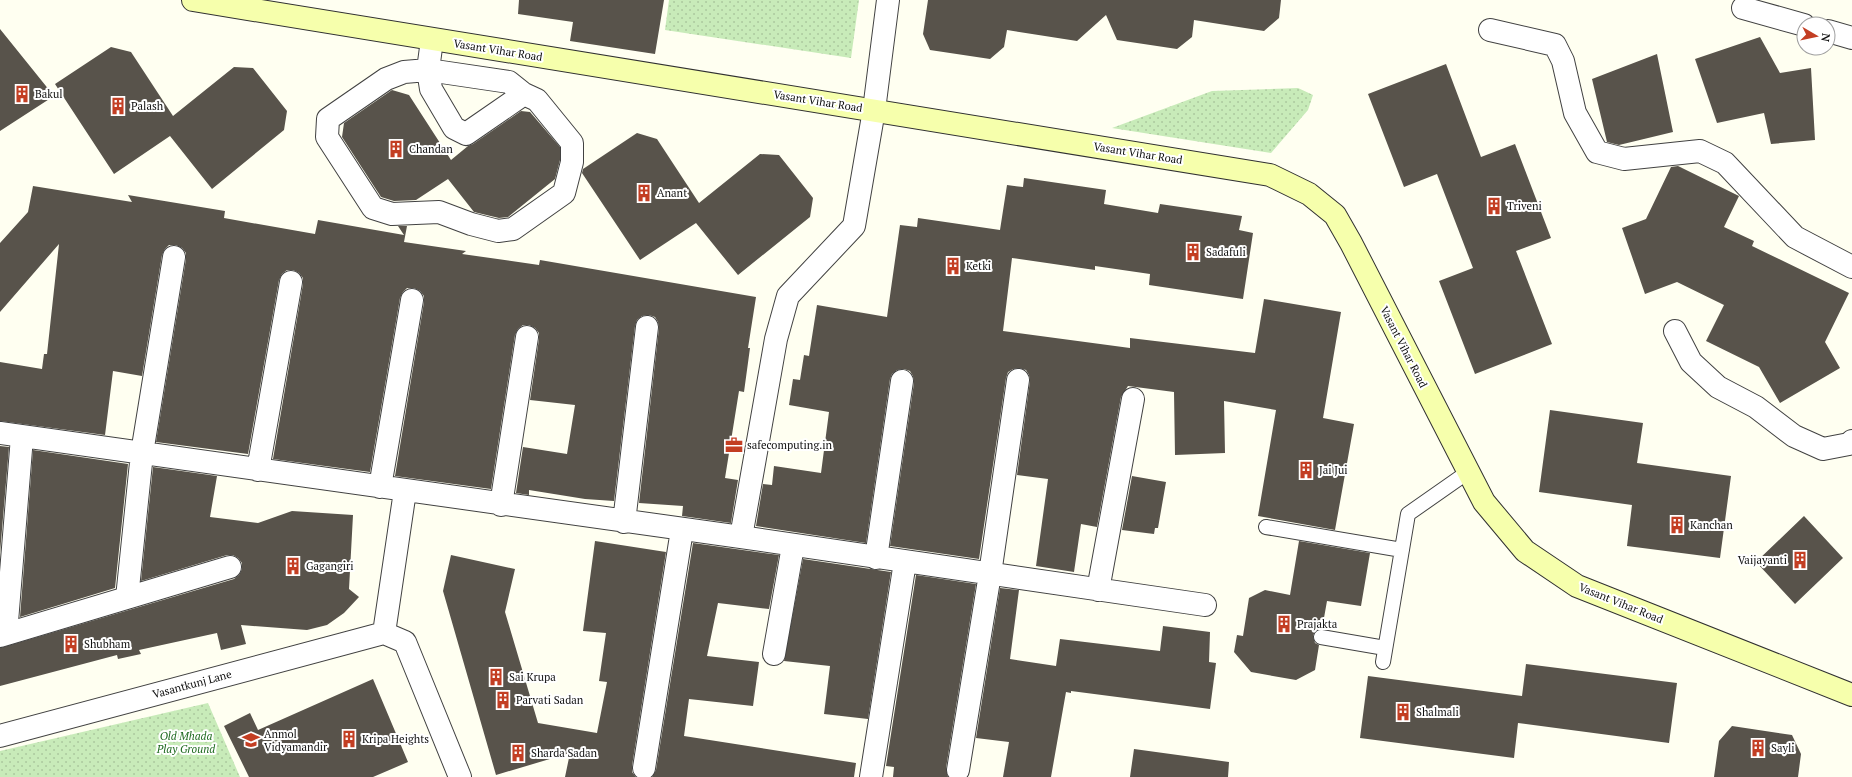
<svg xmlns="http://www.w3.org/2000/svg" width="1852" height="777" viewBox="0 0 1852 777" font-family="'PT Serif',serif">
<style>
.green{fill:url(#green-dots)}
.building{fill:#58534b}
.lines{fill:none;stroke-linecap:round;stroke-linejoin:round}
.lane-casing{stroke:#424242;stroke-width:16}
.street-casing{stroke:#424242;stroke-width:24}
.secondary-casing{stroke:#313131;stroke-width:24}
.lane{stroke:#fff;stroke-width:14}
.street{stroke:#fff;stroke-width:22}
.secondary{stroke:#f6ffac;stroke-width:22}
.labels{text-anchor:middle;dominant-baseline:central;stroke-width:4;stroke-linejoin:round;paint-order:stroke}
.street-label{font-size:11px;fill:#0f0f0f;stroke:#fff}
.poi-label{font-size:11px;fill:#0f0f0f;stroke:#fff;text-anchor:start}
.park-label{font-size:11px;font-style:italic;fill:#1d691e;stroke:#fff}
</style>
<defs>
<pattern id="green-dots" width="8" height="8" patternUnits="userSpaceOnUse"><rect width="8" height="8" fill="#c8ebb9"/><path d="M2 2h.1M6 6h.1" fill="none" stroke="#abc89e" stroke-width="1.8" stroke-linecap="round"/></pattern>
</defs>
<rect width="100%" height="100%" fill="#fffff1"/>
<path class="green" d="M669 0H859L851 58 665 30Z
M1298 88 1313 95 1308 110 1271 153 1112 128 1212 91Z
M208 703 240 777H0V751Z"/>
<path class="building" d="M519 0H664L655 54 570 41 573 22 518 14Z
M928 0H1281L1279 18 1264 31 1194 20 1192 37 1177 49 1117 40 1106 15 1077 41 1007 30 1004 47 990 59 930 50 923 34Z
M0 29 54 96 0 131Z
M1760 37 1780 73 1811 68 1815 140 1771 144 1764 113 1717 123 1695 59Z
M111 47 131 52 173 116 234 67 253 68 287 111 284 130 212 189 170 136 114 174 55 84Z
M1657 54 1673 132 1619 145 1607 142 1592 79Z
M1446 64 1481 157 1515 144 1551 238 1516 251 1552 344 1475 374 1439 281 1473 268 1437 174 1404 187 1368 94Z
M392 90 409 95 451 160 468 146 473 144 521 111 530 112 560 147V160L555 179 508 217 499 218 474 212 448 179 416 200 394 201 381 197 342 137 344 123Z
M637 133 657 139 699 203 760 154 779 155 813 198 810 217 738 275 696 223 640 260 582 173 583 169Z
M1678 166 1739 196 1724 227 1754 241 1752 246 1849 293 1825 342 1840 368 1780 403 1759 367 1706 341 1724 305 1677 282 1645 294 1622 228 1646 219 1671 167Z
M1024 178 1106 190 1104 204 1158 213 1160 204 1242 216 1239 230 1253 233 1243 299 1149 285 1150 274 1095 266V270L1012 258 1003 331 1130 348V338L1255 353 1264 299 1341 312 1323 418 1354 424 1335 530 1258 516 1276 410 1224 401 1225 453 1175 455 1174 392 1128 386 1121 397 1097 527 1081 524 1074 572 1036 566 1048 479 1017 475 1030 381 1029 375 1026 370 1019 368 1013 369 1008 372 1006 378 979 559 890 546 914 383 913 376 910 371 904 369 897 370 892 374 890 379 866 543 756 526 763 484 772 485 774 466 821 473 829 412 789 405 793 379 800 380 804 355 809 356 817 305 887 317 900 225 917 227 918 218 1000 230 1007 185 1023 187Z
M33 186 132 202 128 195 225 211 224 218 315 234 318 220 404 235 398 226H407L404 242 466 251 462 254 539 265 540 260 756 297 748 348H750L744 392 739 391 725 478 738 480 731 523 682 516 683 506 639 503 659 328 658 322 655 317 649 315 642 316 637 320 635 326 614 501 585 499 529 490V495L516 493 523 447 567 454 575 405 530 400 539 339V333L535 328 529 325H523L518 329 515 335 491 489 395 476 424 302V296L420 291 414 288H407L403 292 400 298 370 472 273 459 303 284V278L299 273 293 270H287L282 274 279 280 248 454 156 442 186 259V253L182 248 176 245H169L165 249 162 255 142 376 113 371 105 435 0 421V362L42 369 44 354H47L59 244 0 312V243L28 212Z
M1550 410 1643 423 1637 463 1731 476 1720 558 1627 546 1632 505 1539 492Z
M0 446 9 447 0 553Z
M33 450 128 464 115 588 20 617Z
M153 467 217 476 210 517 258 523 292 511 353 515 349 589 359 597 344 613 327 625 307 630 241 625 246 644 221 650 217 633 139 650 141 654 118 659 117 655 0 686V648L234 579 239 575 242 569V563L238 558 233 555H227L141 581Z
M1132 476 1166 482 1158 528H1155L1154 534 1122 530Z
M1804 516 1843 558 1795 604 1756 562Z
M595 541 666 552 632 766V772L636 777H565L570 753 496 775 443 591 451 555 515 569 505 612 538 723 597 733 607 682 599 681 606 633 583 631Z
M1299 541 1370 553 1361 606 1327 601 1322 629 1315 631 1313 636 1315 643 1319 645 1315 670 1296 680 1251 672 1234 652 1237 635 1243 636 1249 598 1265 590 1290 595Z
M693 543 779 555 769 609 718 603 707 656 759 662 753 706 689 699 684 736 856 763 854 777H652L656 770Z
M803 559 891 572 868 719 824 714 830 666 784 661Z
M916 575 976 584 946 768 948 777H893L894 767 886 766Z
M1000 588 1019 590 1010 659 1056 666 1060 639 1160 651 1163 626 1210 632 1209 662 1216 663 1210 709 1071 691V693L1066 692 1051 777H1003L1009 742 976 738Z
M1526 664 1677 683 1669 743 1518 723 1514 758 1360 738 1368 676 1522 696Z
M373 679 408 762 373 777H249L224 726 250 713 258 730Z
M1732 726 1792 735 1801 754 1798 777H1714L1719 741Z
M1134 749 1229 762 1228 777H1130Z"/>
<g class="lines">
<g class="lane-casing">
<path id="lane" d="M1266 527 1402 550
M1321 637 1385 648
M1383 662 1408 514 1468 472"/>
</g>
<g class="street-casing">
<path id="street" d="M1743 8 1804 25
M1490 30 1555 45 1563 61 1575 113 1597 152 1624 159 1700 151 1725 163 1795 237 1852 267
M1828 31 1852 38
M432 40 428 70 431 89 454 128 466 134 524 94 537 100 572 143V162L564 193 513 229 498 231 471 224 439 212 392 214 373 208 327 137 328 119 386 79 404 72 428 70 509 82 524 94
M1675 331 1691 362 1718 387 1756 407 1794 436 1823 449 1849 444 1852 441
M0 433 741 537 1205 605
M258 470 291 282
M380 487 412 300
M501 505 527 337
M624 522 647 327
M741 537 776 339 788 296 854 226 874 110 888 0
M876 558 902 381
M1098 590 1133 399
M127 598 142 453 174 257
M384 633 405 491
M6 634 22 437
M0 636 230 567
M774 654 793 546
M0 736 384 633 405 642 460 777
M644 768 682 530
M958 770 990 574 1018 380
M871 777 905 562"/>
</g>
<g class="secondary-casing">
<path id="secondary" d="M193 0 1270 175 1309 194 1335 215 1351 243 1484 502 1525 551 1577 586 1852 695"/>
</g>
<use href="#lane" class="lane"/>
<use href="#street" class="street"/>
<use href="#secondary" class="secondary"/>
</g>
<defs>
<g id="building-bare" transform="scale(1.38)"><path d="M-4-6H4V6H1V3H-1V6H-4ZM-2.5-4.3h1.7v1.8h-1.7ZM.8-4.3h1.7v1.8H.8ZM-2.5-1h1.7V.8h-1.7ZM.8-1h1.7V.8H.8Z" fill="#c33e23" stroke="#fff" stroke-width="2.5" paint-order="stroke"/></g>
<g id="office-bare" transform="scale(1.38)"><path d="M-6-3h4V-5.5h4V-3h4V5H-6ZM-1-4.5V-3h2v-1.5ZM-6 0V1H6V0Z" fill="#c33e23" stroke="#fff" stroke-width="2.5" paint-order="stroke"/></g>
<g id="school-bare" transform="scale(1.38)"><path d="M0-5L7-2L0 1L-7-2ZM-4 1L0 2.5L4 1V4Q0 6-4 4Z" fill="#c33e23" stroke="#fff" stroke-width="2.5" paint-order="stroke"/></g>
</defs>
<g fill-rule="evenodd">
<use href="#building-bare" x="22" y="94"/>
<use href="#building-bare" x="118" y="106"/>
<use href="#building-bare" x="396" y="149"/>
<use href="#building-bare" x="644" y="193"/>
<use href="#building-bare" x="1494" y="206"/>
<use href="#building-bare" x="1193" y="252"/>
<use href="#building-bare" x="953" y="266"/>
<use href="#office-bare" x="734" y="445"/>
<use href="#building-bare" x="1306" y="470"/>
<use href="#building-bare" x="1677" y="525"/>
<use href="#building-bare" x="1800" y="560"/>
<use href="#building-bare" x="293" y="566"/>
<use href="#building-bare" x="1284" y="624"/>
<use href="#building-bare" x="71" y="644"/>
<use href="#building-bare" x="496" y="677"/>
<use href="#building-bare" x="503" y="700"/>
<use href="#building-bare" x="1403" y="712"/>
<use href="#building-bare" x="349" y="739"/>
<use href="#school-bare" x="251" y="740"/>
<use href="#building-bare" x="1758" y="748"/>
<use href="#building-bare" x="518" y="753"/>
</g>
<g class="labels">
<g class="street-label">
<text transform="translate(498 50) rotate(9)">Vasant Vihar Road</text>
<text transform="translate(818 101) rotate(9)">Vasant Vihar Road</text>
<text transform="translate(1138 153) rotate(9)">Vasant Vihar Road</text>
<text transform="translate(1404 347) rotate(63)">Vasant Vihar Road</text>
<text transform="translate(1621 603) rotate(22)">Vasant Vihar Road</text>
<text transform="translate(192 684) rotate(-15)">Vasantkunj Lane</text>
</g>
<g class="poi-label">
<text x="35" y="94">Bakul</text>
<text x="131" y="106">Palash</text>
<text x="409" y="149">Chandan</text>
<text x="657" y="193">Anant</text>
<text x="1507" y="206">Triveni</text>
<text x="1206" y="252">Sadafuli</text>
<text x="966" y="266">Ketki</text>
<text x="747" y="445">safecomputing.in</text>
<text x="1319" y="470">Jai Jui</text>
<text x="1690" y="525">Kanchan</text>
<text x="1787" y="560" text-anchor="end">Vaijayanti</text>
<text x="306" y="566">Gagangiri</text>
<text x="1297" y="624">Prajakta</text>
<text x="84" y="644">Shubham</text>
<text x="509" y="677">Sai Krupa</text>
<text x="516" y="700">Parvati Sadan</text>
<text x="1416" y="712">Shalmali</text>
<text x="264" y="734">Anmol<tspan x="264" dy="13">Vidyamandir</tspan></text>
<text x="362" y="739">Kripa Heights</text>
<text x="1771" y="748">Sayli</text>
<text x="531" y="753">Sharda Sadan</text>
</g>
<g class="park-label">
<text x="186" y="736">Old Mhada<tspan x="186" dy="13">Play Ground</tspan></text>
</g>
</g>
<g transform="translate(1816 36) rotate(99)"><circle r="19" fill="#ffffff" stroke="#9f9f9f"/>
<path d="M0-3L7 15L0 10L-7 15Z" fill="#c33e23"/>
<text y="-6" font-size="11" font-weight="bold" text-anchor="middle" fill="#0f0f0f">N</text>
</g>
</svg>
